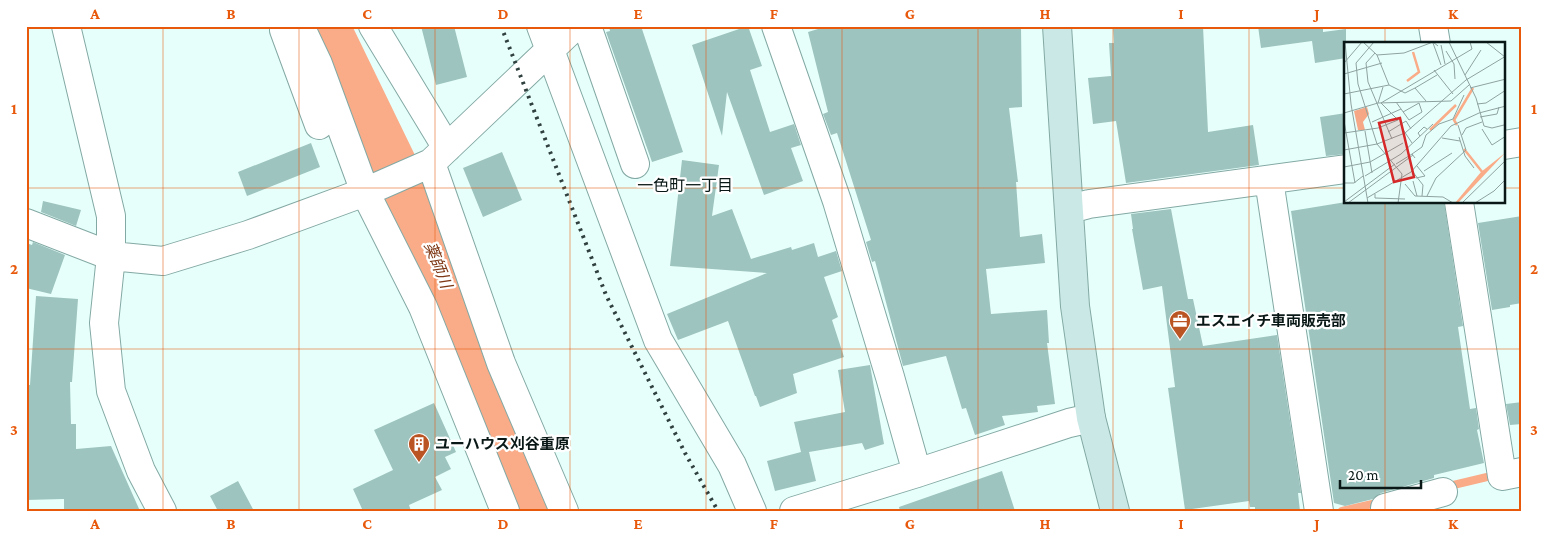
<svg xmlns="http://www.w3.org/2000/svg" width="1548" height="537" viewBox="0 0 1548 537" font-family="'Crimson Pro','Noto Sans JP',serif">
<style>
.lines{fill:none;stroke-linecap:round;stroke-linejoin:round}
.stream{stroke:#faab88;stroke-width:8}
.river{stroke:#faab88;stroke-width:49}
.building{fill:#9ec4bf}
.street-casing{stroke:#83a9a4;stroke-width:30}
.secondary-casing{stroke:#83a9a4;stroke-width:30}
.street{stroke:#fff;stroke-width:28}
.secondary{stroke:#cae8e5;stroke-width:28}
.rail{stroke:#30403e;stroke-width:4;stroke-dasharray:2.5 5;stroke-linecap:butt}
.grid{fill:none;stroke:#e8590c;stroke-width:1;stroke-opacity:0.55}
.labels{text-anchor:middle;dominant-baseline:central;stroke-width:4.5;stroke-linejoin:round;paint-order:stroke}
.poi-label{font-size:15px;font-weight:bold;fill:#091816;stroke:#fff;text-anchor:start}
.neighbourhood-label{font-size:16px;fill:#091816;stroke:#fff}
.water-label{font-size:16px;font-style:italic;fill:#7f3815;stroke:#fff}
.inset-river{fill:none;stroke:#faab88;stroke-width:2.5}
.inset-road{fill:none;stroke:#8ea39f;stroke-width:1}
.view{fill:#d62828;fill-opacity:0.15;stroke:#d62828;stroke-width:2.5}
.inset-edge{fill:none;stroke:#091816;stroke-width:2.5}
.neatline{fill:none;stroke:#e8590c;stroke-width:2}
.grid-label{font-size:16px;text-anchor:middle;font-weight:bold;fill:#e8590c}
</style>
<rect width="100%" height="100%" fill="#e7fffb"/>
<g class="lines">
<path class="stream" d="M1445 487 1487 477
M1342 511 1381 502"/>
<path class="river" d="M325 26 425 232 535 511"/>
</g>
<path class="building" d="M421 26H454L467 77 436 85Z
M609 26H641L683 152 652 162 606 32 610 31Z
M748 26 762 66 750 70 770 132 794 124 801 145 791 148 803 181 764 195 727 92 722 136 692 45Z
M828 26H1021L1022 107 1009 108 1018 182H1016L1020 237 1042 234 1045 263 986 269 991 314 1047 310 1049 343H1047L1055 404 1037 406 1038 412 1002 416 1005 425 975 435 966 408 962 409 946 356 903 366 875 261 872 262 866 242 871 240 837 133 831 135 823 114 828 112 808 32Z
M1113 26H1203L1208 132 1253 125 1259 165 1126 183 1116 121 1093 124 1088 78 1111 76 1109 43H1114Z
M1258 26H1323V32L1346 29V58L1315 63 1312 41 1261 48Z
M1346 113V154L1326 156 1320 117Z
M311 143 320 167 247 196 238 172Z
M502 152 522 200 483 217 463 168Z
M682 160 719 165 712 216 732 209 751 259 791 247 792 250 814 243 818 257 836 251 842 271 824 277 838 317 832 320 844 357 793 374 797 393 760 407 756 396H755L728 321 678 340 667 314 767 273 670 266Z
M43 201 81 210 76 226 41 212Z
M1346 202H1444L1463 326 1458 327 1470 409 1476 408 1479 429 1477 430 1484 463 1434 475V478L1381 493 1373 499 1345 506 1334 503 1291 211Z
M1171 209 1188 299H1193L1203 346 1277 335 1301 493H1298L1300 511H1255V507H1250L1249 501 1185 510 1168 388 1175 387 1162 286 1143 290 1132 229H1133L1131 214Z
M1522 216V303L1510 305V307L1492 310 1478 223Z
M33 242 65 255 51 294 26 288V243L32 245Z
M36 296 78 299 72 382H70L71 424H76V449L111 446 140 511H64V499L26 500V385H30Z
M870 365 884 444 865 450 862 443 809 452 816 481 775 491 767 461 801 452 794 422 845 412 838 370Z
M1522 402V424L1510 425 1506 404Z
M434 403 456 452 445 457 451 469 435 477 442 490 409 505 411 511H363L353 489 393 470 374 430Z
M1002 471 1015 511H900L899 507Z
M238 481 254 511H218L210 496Z"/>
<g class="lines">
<g class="street-casing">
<path id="street" d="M66 26 111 216V256L104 323 111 391 141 471 162 511
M300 26 318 64 365 192 423 307 505 511
M373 26 447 148
M541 26 658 340 732 465 752 511
M587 26 635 164
M776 26 837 201 890 377 917 473
M1433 26 1436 44
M284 30 319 125
M1504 145 1522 142
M431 163 501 363 564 511
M1269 180 1319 511
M1459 202 1502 476 1522 472
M1070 209 1089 204 1346 169
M26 223 111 256 163 261 248 235 365 192 431 163 575 26
M1385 508 1443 492
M794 511 917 473 1069 423 1091 418"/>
</g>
<g class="secondary-casing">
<path id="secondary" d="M1057 26 1075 306 1091 418 1115 511"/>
</g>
<use href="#street" class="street"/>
<use href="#secondary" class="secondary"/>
<path class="rail" d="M501 26 606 295 685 453 718 511"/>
</g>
<path class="grid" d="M163 26V511M299 26V511M435 26V511M570 26V511M706 26V511M842 26V511M978 26V511M1113 26V511M1249 26V511M1385 26V44M26 188H1346M1504 188H1522M1385 202V511M26 349H1522"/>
<defs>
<g id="office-pin" transform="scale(1.125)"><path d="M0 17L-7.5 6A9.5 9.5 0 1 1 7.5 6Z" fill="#ba5523" stroke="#fff"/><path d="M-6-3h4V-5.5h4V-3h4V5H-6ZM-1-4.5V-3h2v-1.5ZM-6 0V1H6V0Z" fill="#fff"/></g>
<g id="building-pin" transform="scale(1.125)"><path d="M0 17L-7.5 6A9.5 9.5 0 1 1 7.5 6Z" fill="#ba5523" stroke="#fff"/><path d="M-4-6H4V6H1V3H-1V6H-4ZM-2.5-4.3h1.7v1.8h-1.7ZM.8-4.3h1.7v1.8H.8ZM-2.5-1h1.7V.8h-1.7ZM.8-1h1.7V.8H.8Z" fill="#fff"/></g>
</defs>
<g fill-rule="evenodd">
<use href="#office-pin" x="1180" y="321"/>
<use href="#building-pin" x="419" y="444"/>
</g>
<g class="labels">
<g class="poi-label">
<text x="1196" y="321">エスエイチ車両販売部</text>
<text x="435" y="444">ユーハウス刈谷重原</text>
</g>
<g class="neighbourhood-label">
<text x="685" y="185">一色町一丁目</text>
</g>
<g class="water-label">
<text transform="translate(438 265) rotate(68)">薬師川</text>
</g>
</g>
<g transform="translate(1344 42)">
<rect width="161" height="161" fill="#e7fffb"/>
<path d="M23 65 25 72 19 80 21 88H14L10 69Z" fill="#f6a785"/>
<path d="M161 111 114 161H111L137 130Z" fill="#faab88"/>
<path class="inset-river" d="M63 39 75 30 69 10M113 83 110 78 129 46M86 88 112 63M120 107 139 131"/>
<path class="inset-road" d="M1 0 7 62 24 161M19 0 33 13 60 11 89 0 94 4M30 0 12 21 14 42 33 102 58 132 54 161M105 0 132 56 140 84 148 86 160 83M142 0 161 15M89 1 97 23M97 3 101 22M102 9 110 22 111 37M31 11 22 21 24 40 48 97M33 13 45 43M0 21 18 0M90 28 109 52M0 32 38 21M121 33 137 8M71 46 93 33M71 46 82 59M126 46 162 37M0 52 45 43 61 51 71 46M52 60 65 78 78 70 75 61 59 70M34 61 39 45M133 62 142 61 162 48M0 71 34 61 107 59 125 43M135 71 162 64M136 75 153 72 155 65M0 79 11 141M28 80 57 67M58 86 68 101M138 87 148 103 162 94M21 89 28 131M44 90 62 79 67 87M0 91 34 86 54 78 37 61 128 7 126 0M118 93 122 86 138 80M76 94 74 91 80 85 83 87M115 95 121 114 130 126M98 96 116 99M0 108 33 102 61 91 122 38 162 14M68 112 78 105 82 93 95 82 109 77 120 53M52 122 68 112 71 116M0 125 26 120 59 101M68 129 79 143 78 154M80 129 108 111M21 134 57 112 89 82M72 136 81 134 73 124M69 139 73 154M0 141H10L19 134M61 142 71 154 99 155 109 161M31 152V156L61 157M83 154 92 136 122 108 114 83M23 156 67 130 107 84 135 71M0 160 51 122M4 161 69 113M118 161 162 118M131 161 150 149 162 137"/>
<path class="view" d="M56 76 70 135 50 140 35 81Z"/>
<rect width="161" height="161" class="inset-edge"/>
</g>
<rect width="1548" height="537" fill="none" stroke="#ffffff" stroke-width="55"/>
<path d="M1340 480v8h81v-8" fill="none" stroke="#091816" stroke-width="2.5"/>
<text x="1348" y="480" font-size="15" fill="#091816" stroke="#ffffff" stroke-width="4" paint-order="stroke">20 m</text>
<rect x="28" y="28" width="1492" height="482" class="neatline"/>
<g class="grid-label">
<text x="95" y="19">A</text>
<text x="231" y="19">B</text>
<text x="367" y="19">C</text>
<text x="503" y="19">D</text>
<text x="638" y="19">E</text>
<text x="774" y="19">F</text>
<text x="910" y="19">G</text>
<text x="1045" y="19">H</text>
<text x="1181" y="19">I</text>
<text x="1317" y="19">J</text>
<text x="1453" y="19">K</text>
<text x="14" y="114">1</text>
<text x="1534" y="114">1</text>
<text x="14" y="274">2</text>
<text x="1534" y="274">2</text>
<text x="14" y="435">3</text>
<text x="1534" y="435">3</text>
<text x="95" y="529">A</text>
<text x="231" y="529">B</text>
<text x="367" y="529">C</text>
<text x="503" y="529">D</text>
<text x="638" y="529">E</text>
<text x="774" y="529">F</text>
<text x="910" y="529">G</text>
<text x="1045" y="529">H</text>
<text x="1181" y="529">I</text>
<text x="1317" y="529">J</text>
<text x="1453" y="529">K</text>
</g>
</svg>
